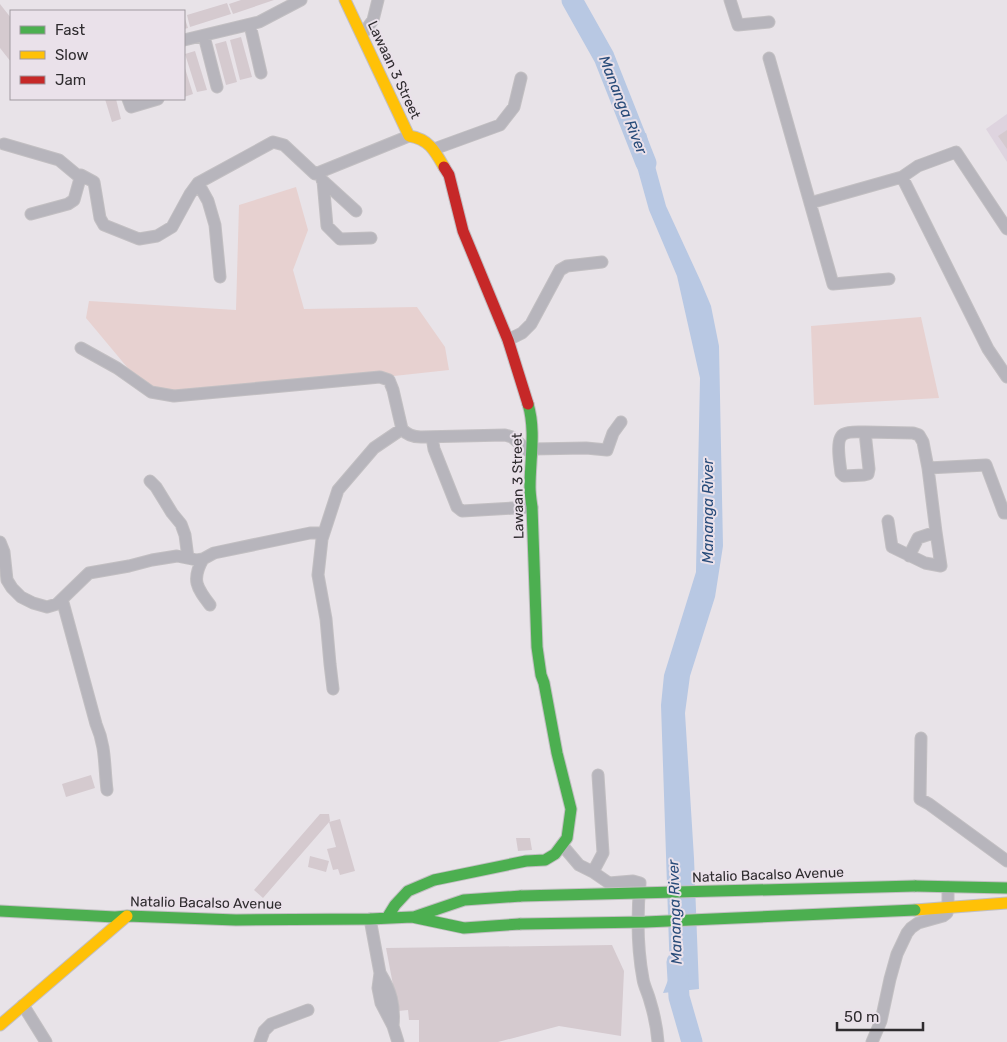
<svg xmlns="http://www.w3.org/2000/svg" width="1007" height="1042" viewBox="0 0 1007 1042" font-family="Rubik,sans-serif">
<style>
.built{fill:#ded4df}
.green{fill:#e7d1d0}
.water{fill:#b8c8e3}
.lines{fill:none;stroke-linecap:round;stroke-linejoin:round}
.river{stroke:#b8c8e3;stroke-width:21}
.building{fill:#d5cacf}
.street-casing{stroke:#c2bfc2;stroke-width:13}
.fast-casing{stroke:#c2bfc2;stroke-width:13}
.slow-casing{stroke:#c2bfc2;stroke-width:13}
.jam-casing{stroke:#c2bfc2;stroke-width:13}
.street{stroke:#b7b5bc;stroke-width:11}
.fast{stroke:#4caf50;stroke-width:11}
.slow{stroke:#ffc107;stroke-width:11}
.jam{stroke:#c62828;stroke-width:11}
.fast-bridge-casing{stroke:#c2bfc2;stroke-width:13;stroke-linecap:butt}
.fast-bridge{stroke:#4caf50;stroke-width:11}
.labels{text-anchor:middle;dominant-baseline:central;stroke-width:4;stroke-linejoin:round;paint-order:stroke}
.street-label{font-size:14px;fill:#2f2c2f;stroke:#eae1ea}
.water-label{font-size:15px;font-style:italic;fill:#294c7a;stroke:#eae1ea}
</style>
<rect width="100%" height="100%" fill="#e8e3e8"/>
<path class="built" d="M1007 114V162L986 129Z"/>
<path class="green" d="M296 187 308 230 293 270 304 309 417 307 445 347 449 370 184 399 152 397 86 318 89 301 236 310 239 205Z
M921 317 939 398 814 405 811 326Z"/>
<path class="water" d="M646 133 666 206 701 282 711 306 719 346 723 546 715 597 690 676 685 713 694 858 699 989 663 993 670 975 661 705 664 675 696 572 700 378 677 276 649 210 629 138Z"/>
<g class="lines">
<path class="river" d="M572 0 604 57 646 163
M677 962 679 997 692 1042"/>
</g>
<path class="building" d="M241 0H274L233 14 229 4Z
M227 3 231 14 190 27 187 15Z
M0 4 11 18V62L0 48Z
M184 16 188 28 184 29Z
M241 37 252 77 240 80 230 40Z
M381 38 384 47 378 49 374 40Z
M226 41 237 82 226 85 215 44Z
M195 51 207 90 197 92 185 54Z
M184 65 193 94 184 97Z
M105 99H116L121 119 112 122Z
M1007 130V149L998 136Z
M91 775 95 788 66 797 62 784Z
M320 814H329L330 821 263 898 254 890Z
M340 819 355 871 340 875 338 869 333 870 327 849 336 847 329 822Z
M516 838H530L532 850 518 851Z
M310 856 329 861 326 872 308 867Z
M612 945 624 971 621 1036 559 1026 498 1042H419V1020H409L408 1010 398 1011 386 948Z"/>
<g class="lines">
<g class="street-casing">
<path id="street" d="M730 0 738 25 769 22
M250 25 261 73
M362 35 373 20 378 0
M204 36 217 87
M184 40 259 22 301 0
M769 58 833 284 889 279
M128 99 131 107 158 99
M4 144 59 160 77 175H81L94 182 100 218 104 225 139 239 157 236 172 227 190 194 198 183 273 142 284 145 315 174 409 136
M434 149 500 125 514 107 521 78
M902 177 988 349 1007 377
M322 180 356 211
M323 181 327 226 340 239 371 238
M198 183 208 201 215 225 220 277
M810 203 902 177 918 166 956 152 1007 229
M31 214 68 204 74 200 81 175
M508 340 522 333 531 324 560 270 567 266 602 262
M81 348 117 368 151 392 174 396 380 377 389 380 393 390 402 429C407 435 414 437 421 437L505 435 512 437 532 454
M865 432 913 433 919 435 923 442 928 468 936 532
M865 432 869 469 868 474 864 475 844 476 841 473C840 464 835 438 844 434 849 431 859 432 865 432Z
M432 437 434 449 457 507 462 511 532 507
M532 449 586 448 607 450 613 433 621 422
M928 468 986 465 1004 513H1007
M150 481 156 487 172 513 181 524 185 535 188 558
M888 521 892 547 925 563 941 566 936 532 918 538 909 556
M0 542 4 552 7 580 12 588 21 597 33 603 47 607 57 604 89 573 129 566 152 560 177 556 197 560 203 559 214 553 310 533H324
M203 559C191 580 197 588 210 605
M62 599 96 724C106 747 104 765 107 790
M333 689 330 664 326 619 318 575 322 539 338 490 374 448 402 429
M921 738 920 799 929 804 1007 861
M598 775 603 853 593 872 609 883 633 881 640 883C637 915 637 947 643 979 644 986 648 993 650 1001 654 1014 657 1028 658 1042
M562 845 579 865 593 872
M370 919 380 973 378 988 381 1003 393 1026 398 1042
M380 973C391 991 395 1005 393 1026
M23 1005 46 1042
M260 1042 264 1031 271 1024 308 1010
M872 1042 881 1021 890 979 897 954 907 933 911 928 918 923 943 916 947 913 948 906V887"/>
</g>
<g class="fast-casing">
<path id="fast" d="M915 886 1007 888
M0 911 115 917 127 916 236 920 370 919 412 917 464 928 520 924
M414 917 464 900 521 896
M387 918 395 905 408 891 434 880 526 861 545 860 555 854 567 838 571 809 557 753 544 683 541 675 537 647 532 507C531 500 530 494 530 487 530 459 536 431 528 404"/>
</g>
<g class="slow-casing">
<path id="slow" d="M345 0 409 136C429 139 435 151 444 167
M915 910 1007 903
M0 1025 127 916"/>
</g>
<g class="jam-casing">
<path id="jam" d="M444 167 449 175 463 231 508 340 528 404"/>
</g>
<use href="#street" class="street"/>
<use href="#fast" class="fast"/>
<use href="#slow" class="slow"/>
<use href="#jam" class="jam"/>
<g class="fast-bridge-casing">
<path id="fast-bridge" d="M521 896 915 886
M520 924 645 922 915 910"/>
</g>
<use href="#fast-bridge" class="fast-bridge"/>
</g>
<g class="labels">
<g class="street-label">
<text transform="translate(394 70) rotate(65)">Lawaan 3 Street</text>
<text transform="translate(518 486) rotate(-91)">Lawaan 3 Street</text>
<text transform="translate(768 875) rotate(-2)">Natalio Bacalso Avenue</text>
<text transform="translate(206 903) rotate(1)">Natalio Bacalso Avenue</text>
</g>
<g class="water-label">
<text transform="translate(623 105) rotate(68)">Mananga River</text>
<text transform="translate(708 511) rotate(-90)">Mananga River</text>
<text transform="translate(675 912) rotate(-92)">Mananga River</text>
</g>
</g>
<rect x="10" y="10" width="175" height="90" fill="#eae1ea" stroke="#9f999f"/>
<rect x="20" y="26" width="25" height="8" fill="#4caf50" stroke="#9f999f"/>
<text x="55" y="35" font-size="15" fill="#2f2c2f">Fast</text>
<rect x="20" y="51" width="25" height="8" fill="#ffc107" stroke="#9f999f"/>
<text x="55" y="60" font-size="15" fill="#2f2c2f">Slow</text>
<rect x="20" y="76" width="25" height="8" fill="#c62828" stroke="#9f999f"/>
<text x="55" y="85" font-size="15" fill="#2f2c2f">Jam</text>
<path d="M837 1022v8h86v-8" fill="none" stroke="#2f2c2f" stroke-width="2.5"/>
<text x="844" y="1022" font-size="15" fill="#2f2c2f" stroke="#eae1ea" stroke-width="4" paint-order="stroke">50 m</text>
</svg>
